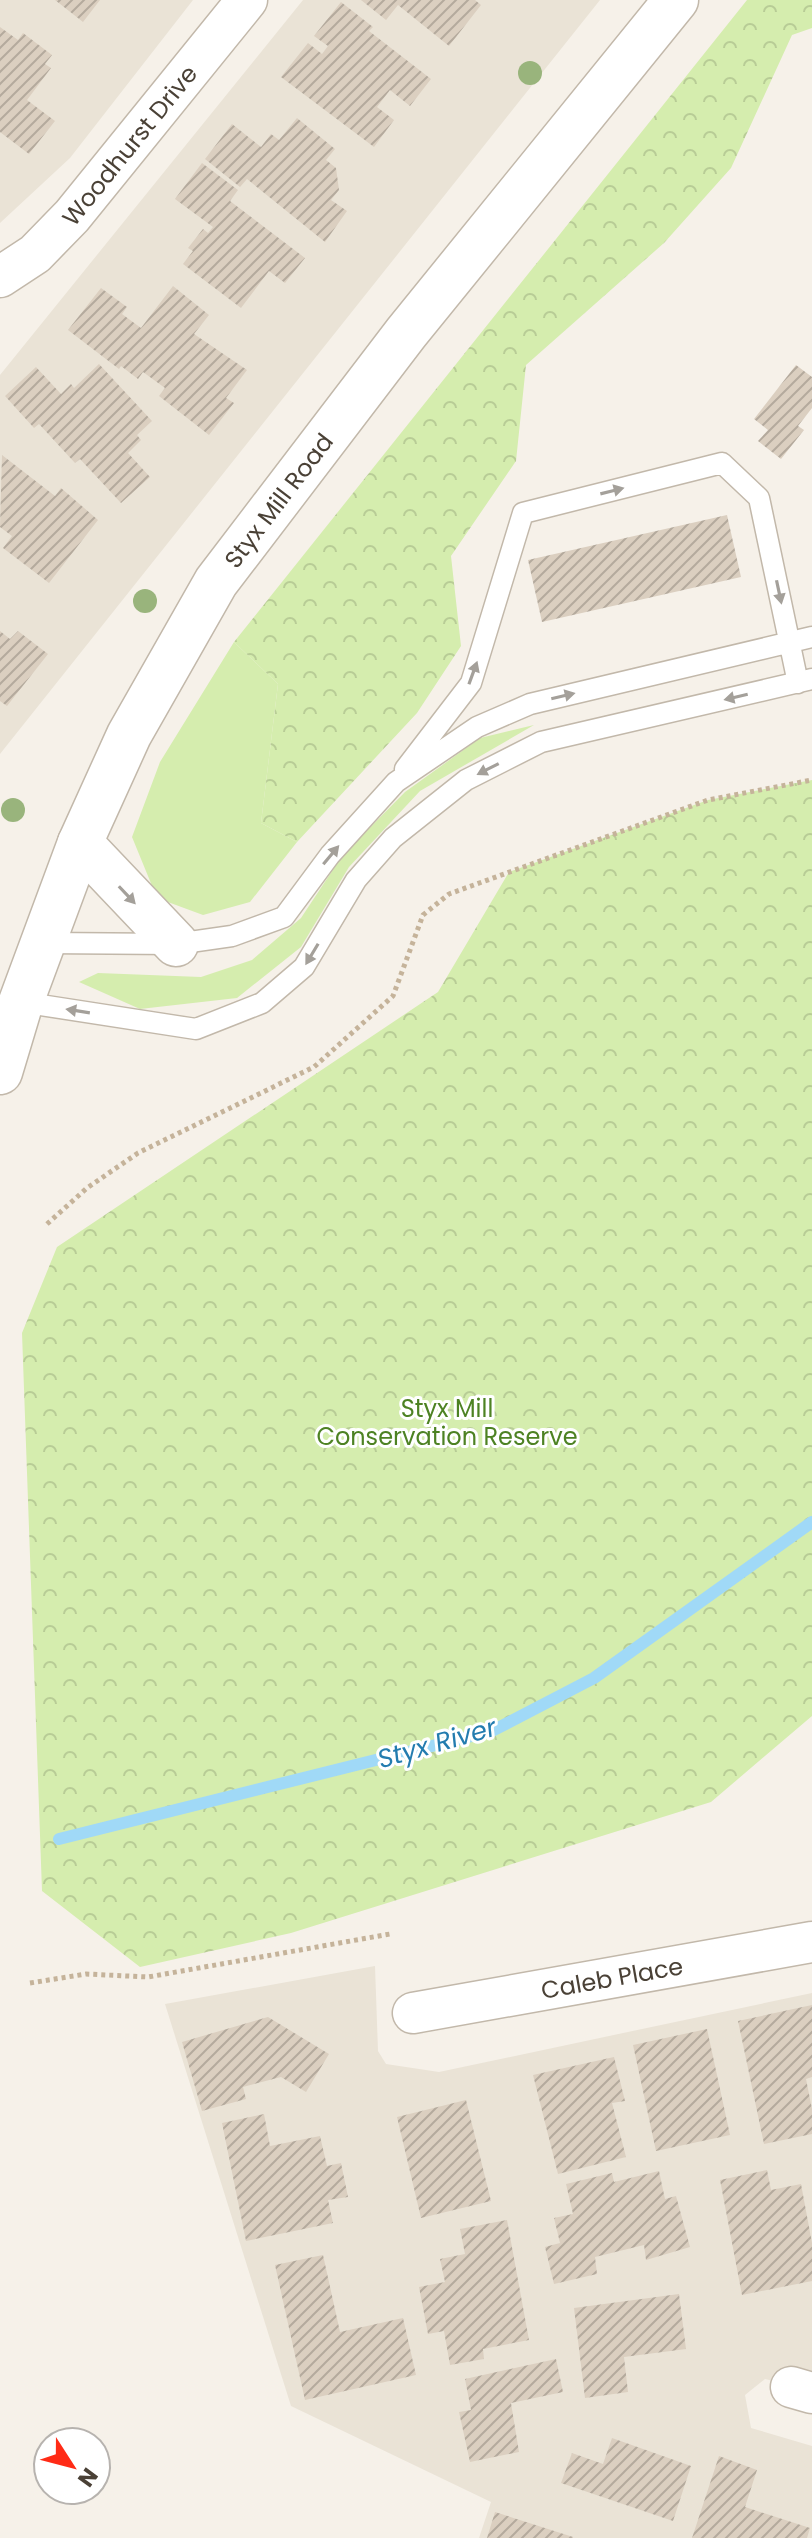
<svg xmlns="http://www.w3.org/2000/svg" width="812" height="2538" viewBox="0 0 812 2538" font-family="Poppins,sans-serif">
<style>
.residential{fill:#eae3d6}
.green{fill:#d5edae}
.forest{fill:url(#forest-crowns)}
.lines{fill:none;stroke-linecap:round;stroke-linejoin:round}
.stream{stroke:#a0d9f7;stroke-width:12}
.building{fill:url(#building-hatch)}
.service-casing{stroke:#c2b8aa;stroke-width:23}
.minor-casing{stroke:#c2b8aa;stroke-width:43}
.tertiary-casing{stroke:#c2b8aa;stroke-width:47}
.path{stroke:#c5b39a;stroke-width:5;stroke-dasharray:4 4;stroke-linecap:butt}
.service{stroke:#fff;stroke-width:20}
.minor{stroke:#fff;stroke-width:40}
.tertiary{stroke:#fff;stroke-width:44}
.tree{fill:#99b47c}
.oneway{fill:#a4a09a}
.labels{text-anchor:middle;dominant-baseline:central;stroke-width:6;stroke-linejoin:round;paint-order:stroke}
.street-label{font-size:24px;fill:#4a4136;stroke:#fff}
.park-label{font-size:24px;fill:#4d8223;stroke:#fff}
.water-label{font-size:26px;font-style:italic;fill:#237caf;stroke:#fff}
</style>
<defs>
<pattern id="forest-crowns" width="20" height="18" patternUnits="userSpaceOnUse" patternTransform="scale(2)"><rect width="20" height="18" fill="#d5edae"/><path d="M2 6a3 3 0 1 1 6 0M12 15a3 3 0 1 1 6 0" fill="none" stroke="#b8cc96"/></pattern>
<pattern id="building-hatch" width="6" height="6" patternUnits="userSpaceOnUse" patternTransform="scale(2)"><rect width="6" height="6" fill="#dbcfc0"/><path d="M-1 1l2-2M0 6l6-6M5 7l2-2" fill="none" stroke="#b4aa9d"/></pattern>
</defs>
<rect width="100%" height="100%" fill="#f6f1e9"/>
<path class="residential" d="M0 0H193L70 158 0 223Z
M303 0H600L0 754V375Z
M375 1966 378 2051 386 2064 439 2072 812 1993V2390L765 2379 745 2395 751 2428 812 2446V2538H479L491 2502 291 2406 165 2004Z"/>
<path class="green" d="M234 642 278 684 261 823 297 842 250 902 203 915 157 898 132 837 160 762Z
M534 725 420 791 349 867 301 947 237 998 140 1009 79 982 98 973 201 977 252 960 301 918 342 856 405 792 480 738Z"/>
<path class="forest" d="M747 0H812V28L792 35 731 168 664 243 526 365 516 461 451 556 461 646 417 713 297 842 261 823 278 684 234 642Z
M812 780V1716L711 1802 291 1933 140 1967 42 1891 22 1333 57 1247 438 992 509 872 708 800Z"/>
<g class="lines">
<path class="stream" d="M59 1839 492 1731 594 1678 812 1522"/>
</g>
<path class="building" d="M55 0H100L83 22Z
M361 0H475L481 5 449 46 398 5 386 20Z
M341 2 373 27 369 31 431 79 410 106 390 90 377 107 394 120 374 147 281 77 308 43 322 54 328 46 314 36Z
M0 27 18 40 23 33 52 55 45 64 51 68 27 100 55 121 29 154 0 132Z
M297 118 335 149 326 160 336 168 339 190 331 200 347 211 325 242 247 179 240 187 205 159 232 124 261 147 271 134 279 140Z
M202 163 238 190 230 201 305 258 285 283 269 271 241 308 183 264 193 251 188 248 203 229 208 233 213 227 175 199Z
M173 286 209 315 194 334 247 370 226 398 234 403 209 435 159 396 165 388 143 372 138 379 121 366 119 369 68 330 101 288 127 307 122 314 141 328Z
M99 364 152 421 137 435 141 440 128 453 150 477 121 503 80 459 75 463 39 424 34 428 5 396 36 367 61 394 71 384 74 388Z
M796 365 812 377V408L798 426 804 430 781 459 758 441 768 430 754 419Z
M2 455 55 496 61 488 98 520 49 583 3 548 12 536 0 527Z
M727 515 741 577 542 622 528 560Z
M0 631 10 639 18 631 48 654 7 706 0 701Z
M812 2005V2077L806 2079 812 2109V2134L764 2144 738 2021Z
M268 2017 329 2054 306 2092 281 2077 243 2087 246 2099 202 2111 182 2042Z
M707 2029 730 2135 656 2151 633 2045Z
M614 2057 625 2101 612 2103 626 2157 558 2174 533 2075Z
M466 2100 491 2201 421 2218 397 2117Z
M264 2114 270 2146 320 2136 327 2166 341 2163 348 2197 328 2200 333 2223 246 2241 222 2123Z
M767 2170 771 2190 801 2184 812 2243V2281L742 2295 720 2180Z
M659 2171 665 2199 676 2196 690 2247 646 2260 644 2245 595 2257 597 2274 554 2284 545 2247 560 2243 554 2218 573 2214 566 2184 612 2173 614 2182Z
M507 2220 529 2340 483 2349 484 2359 450 2365 444 2331 428 2334 419 2287 445 2282 440 2259 465 2254 460 2229Z
M323 2255 340 2332 403 2318 416 2375 305 2400 275 2265Z
M679 2294 686 2349 624 2357 628 2392 585 2398 574 2308Z
M556 2359 563 2392 511 2403 519 2452 470 2462 459 2412 471 2410 465 2379Z
M612 2438 691 2466 673 2521 561 2483 572 2453 603 2464Z
M719 2456 757 2470 745 2507 810 2528 807 2538H692Z
M495 2512 573 2537V2538H487Z"/>
<g class="lines">
<g class="service-casing">
<path id="service" d="M405 769 471 683 523 513 722 463 759 498 798 683
M44 943 176 944 232 936 284 917 330 855 396 782 477 727 530 704 812 637
M21 1002 196 1029 262 1003 304 967 356 880 393 838 466 780 541 742 812 679"/>
</g>
<g class="minor-casing">
<g id="minor">
<path id="s1" d="M0 277 35 254 72 216 247 0"/>
<path id="s2" d="M413 2013 812 1942"/>
<path d="M791 2387 812 2393"/>
</g>
</g>
<g class="tertiary-casing">
<g id="tertiary">
<path d="M80 843 176 944"/>
<path id="s3" d="M0 1072 21 1002 80 843 129 735 216 582 406 333 676 0"/>
</g>
</g>
<path class="path" d="M47 1224 87 1188 138 1153 314 1067 393 996 423 915 449 894 708 800 812 780
M30 1983 86 1974 148 1977 390 1934"/>
<use href="#service" class="service"/>
<use href="#minor" class="minor"/>
<use href="#tertiary" class="tertiary"/>
</g>
<g class="tree">
<circle cx="530" cy="73" r="12"/>
<circle cx="145" cy="601" r="12"/>
<circle cx="13" cy="810" r="12"/>
</g>
<defs><path id="oneway-solid" d="M-6-.8H1V-3.2L6.5 0L1 3.2V.8H-6Z" transform="scale(2)"/></defs>
<g class="oneway">
<use href="#oneway-solid" transform="translate(612 491) rotate(-14)"/>
<use href="#oneway-solid" transform="translate(779 592) rotate(78)"/>
<use href="#oneway-solid" transform="translate(473 673) rotate(-70)"/>
<use href="#oneway-solid" transform="translate(563 696) rotate(-13)"/>
<use href="#oneway-solid" transform="translate(736 697) rotate(167)"/>
<use href="#oneway-solid" transform="translate(488 769) rotate(153)"/>
<use href="#oneway-solid" transform="translate(331 855) rotate(-50)"/>
<use href="#oneway-solid" transform="translate(127 895) rotate(47)"/>
<use href="#oneway-solid" transform="translate(312 954) rotate(121)"/>
<use href="#oneway-solid" transform="translate(78 1011) rotate(-171)"/>
</g>
<g class="labels">
<g class="street-label">
<text stroke="none"><textPath href="#s1" startOffset="186">Woodhurst Drive</textPath></text>
<text stroke="none"><textPath href="#s3" startOffset="640">Styx Mill Road</textPath></text>
<text stroke="none"><textPath href="#s2" startOffset="202">Caleb Place</textPath></text>
</g>
<g class="park-label">
<text x="447" y="1408">Styx Mill<tspan x="447" dy="28">Conservation Reserve</tspan></text>
</g>
<g class="water-label">
<text transform="translate(437 1743) rotate(-16)">Styx River</text>
</g>
</g>
<g transform="translate(72 2466) rotate(126)"><circle r="38" fill="#ffffff" stroke="#b7b3af" stroke-width="2"/>
<path d="M0-6L14 30L0 20L-14 30Z" fill="#ff2b16"/>
<text y="-12" font-size="22" font-weight="bold" text-anchor="middle" fill="#4a4136">N</text>
</g>
</svg>
